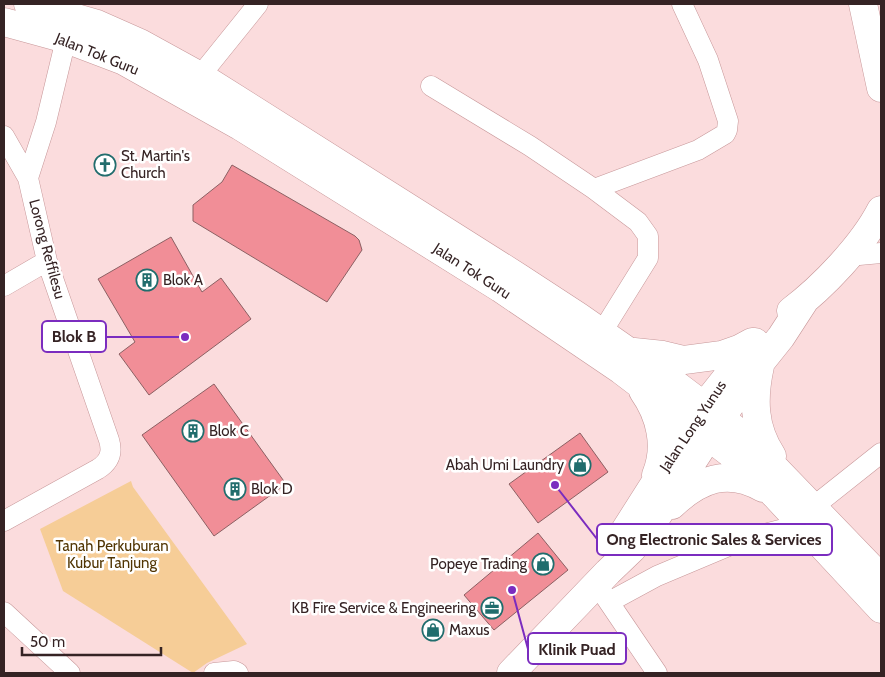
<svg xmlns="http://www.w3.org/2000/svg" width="885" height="677" viewBox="0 0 885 677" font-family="Cabin,sans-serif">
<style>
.green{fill:#f6cd97}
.building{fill:#f18e97;stroke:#8c6063}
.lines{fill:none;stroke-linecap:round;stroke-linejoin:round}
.minor-casing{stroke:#c79799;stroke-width:21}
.primary-casing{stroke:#c79799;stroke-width:29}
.minor{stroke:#fff;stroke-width:20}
.primary{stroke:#fff;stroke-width:28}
.labels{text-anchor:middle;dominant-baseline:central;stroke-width:5;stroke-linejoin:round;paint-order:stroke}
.street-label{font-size:15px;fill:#352324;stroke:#fff}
.poi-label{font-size:15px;fill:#352324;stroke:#fff;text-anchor:start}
.park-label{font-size:15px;fill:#513503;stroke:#fff}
.leader{fill:none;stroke:#7b2cbf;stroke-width:2}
.callout-dot{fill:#7b2cbf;stroke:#fff;stroke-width:2}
.callout{fill:#fff;stroke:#7b2cbf;stroke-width:2}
.callout-label{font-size:16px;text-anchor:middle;font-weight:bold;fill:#352324}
</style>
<rect width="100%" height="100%" fill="#fbdcdd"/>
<path class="green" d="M131 481 133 487 247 644 207 663 193 673 63 591 40 529Z"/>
<path class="building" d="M232 165 355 236 359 240 362 250 327 302 193 221V205L222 182Z
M171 237 202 292 221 278 251 319 149 395 119 354 135 342 98 279Z
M214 384 286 484 214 536 142 435Z
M580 433 608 472 538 523 509 484Z
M538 533 568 570 494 630 464 595Z"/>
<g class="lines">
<g class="minor-casing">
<path id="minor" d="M200 76 258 4
M431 86 530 146 594 189 638 222 648 236V258L602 332
M4 136 28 178
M594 189 698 150 725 134 727 130 728 121 708 60 682 4
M848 256 881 253
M4 286 47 261
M813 507 881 453
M4 521 98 469C109 462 113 453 109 440L47 261 28 178 46 122 66 39
M602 592 657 673
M609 602 657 576 745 539 788 528 804 526
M4 612 70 673
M214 673 234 671 238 673"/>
</g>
<g class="primary-casing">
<path id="primary" d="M28 4 97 24 140 43 200 76 518 277 579 317 675 384 745 437 881 578
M863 4 881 88
M4 22 66 39 124 61 240 126 500 288 621 370 738 459 775 495 881 609
M791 311C823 287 863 245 881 210
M634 352 663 355 684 360 722 355 739 349 752 342
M760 366C753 398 753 427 772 456
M643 391C660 415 668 446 656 475
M672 505C700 479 727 468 763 488
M618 547 622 535 704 406 755 342
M511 673 608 572 632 549 652 524 720 419 761 362 781 337 805 300"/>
</g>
<use href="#minor" class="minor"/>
<use href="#primary" class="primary"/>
</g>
<defs>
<g id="church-ring" transform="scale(1.125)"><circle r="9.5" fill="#fff" stroke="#216d6d" stroke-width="1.5"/><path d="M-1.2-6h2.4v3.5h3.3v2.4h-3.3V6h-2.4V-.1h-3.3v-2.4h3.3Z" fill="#216d6d"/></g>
<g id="building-ring" transform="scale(1.125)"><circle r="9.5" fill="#fff" stroke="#216d6d" stroke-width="1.5"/><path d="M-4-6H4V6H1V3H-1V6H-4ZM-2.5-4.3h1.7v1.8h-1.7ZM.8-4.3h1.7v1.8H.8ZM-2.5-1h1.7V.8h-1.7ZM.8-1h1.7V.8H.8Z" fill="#216d6d"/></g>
<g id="shop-ring" transform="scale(1.125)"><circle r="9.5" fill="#fff" stroke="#216d6d" stroke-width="1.5"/><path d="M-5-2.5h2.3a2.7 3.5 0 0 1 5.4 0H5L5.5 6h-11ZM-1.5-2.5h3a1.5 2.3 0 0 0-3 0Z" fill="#216d6d"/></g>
<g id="office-ring" transform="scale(1.125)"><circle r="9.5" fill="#fff" stroke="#216d6d" stroke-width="1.5"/><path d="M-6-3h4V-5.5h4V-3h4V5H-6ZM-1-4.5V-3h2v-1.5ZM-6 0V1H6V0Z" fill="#216d6d"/></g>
</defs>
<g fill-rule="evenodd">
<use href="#church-ring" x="105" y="165"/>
<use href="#building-ring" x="147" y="280"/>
<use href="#building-ring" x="193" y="431"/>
<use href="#shop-ring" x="580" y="465"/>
<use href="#building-ring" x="235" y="489"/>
<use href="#shop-ring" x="543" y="564"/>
<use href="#office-ring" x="492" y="608"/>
<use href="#shop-ring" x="433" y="630"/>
</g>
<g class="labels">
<g class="street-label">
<text transform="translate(97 54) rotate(22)">Jalan Tok Guru</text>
<text transform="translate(47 249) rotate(75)">Lorong Reffilesu</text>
<text transform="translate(472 271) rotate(33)">Jalan Tok Guru</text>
<text transform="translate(693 426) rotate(-56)">Jalan Long Yunus</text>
</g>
<g class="poi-label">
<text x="121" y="156">St. Martin's<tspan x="121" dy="17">Church</tspan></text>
<text x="163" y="280">Blok A</text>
<text x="209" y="431">Blok C</text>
<text x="564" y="465" text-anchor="end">Abah Umi Laundry</text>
<text x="251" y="489">Blok D</text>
<text x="527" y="564" text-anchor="end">Popeye Trading</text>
<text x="476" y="608" text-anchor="end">KB Fire Service &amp; Engineering</text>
<text x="449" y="630">Maxus</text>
</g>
<g class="park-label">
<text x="112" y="546">Tanah Perkuburan<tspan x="112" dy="17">Kubur Tanjung</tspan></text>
</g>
</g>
<path class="leader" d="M185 337L106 337M555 485L597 539M512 590L528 649"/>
<g class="callout-dot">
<circle cx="185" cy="337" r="5"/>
<circle cx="555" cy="485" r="5"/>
<circle cx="512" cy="590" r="5"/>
</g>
<g class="callout">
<rect x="42" y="321" width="64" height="31" rx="5"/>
<rect x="597" y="524" width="235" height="31" rx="5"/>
<rect x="528" y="633" width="98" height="31" rx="5"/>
</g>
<g class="callout-label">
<text x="74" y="342">Blok B</text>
<text x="714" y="545">Ong Electronic Sales &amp; Services</text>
<text x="577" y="655">Klinik Puad</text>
</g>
<rect width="885" height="677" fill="none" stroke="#352324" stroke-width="10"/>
<path d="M22 647v8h139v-8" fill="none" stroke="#352324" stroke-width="2.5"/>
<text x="30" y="647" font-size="15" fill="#352324" stroke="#ffffff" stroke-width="4" paint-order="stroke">50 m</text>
</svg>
